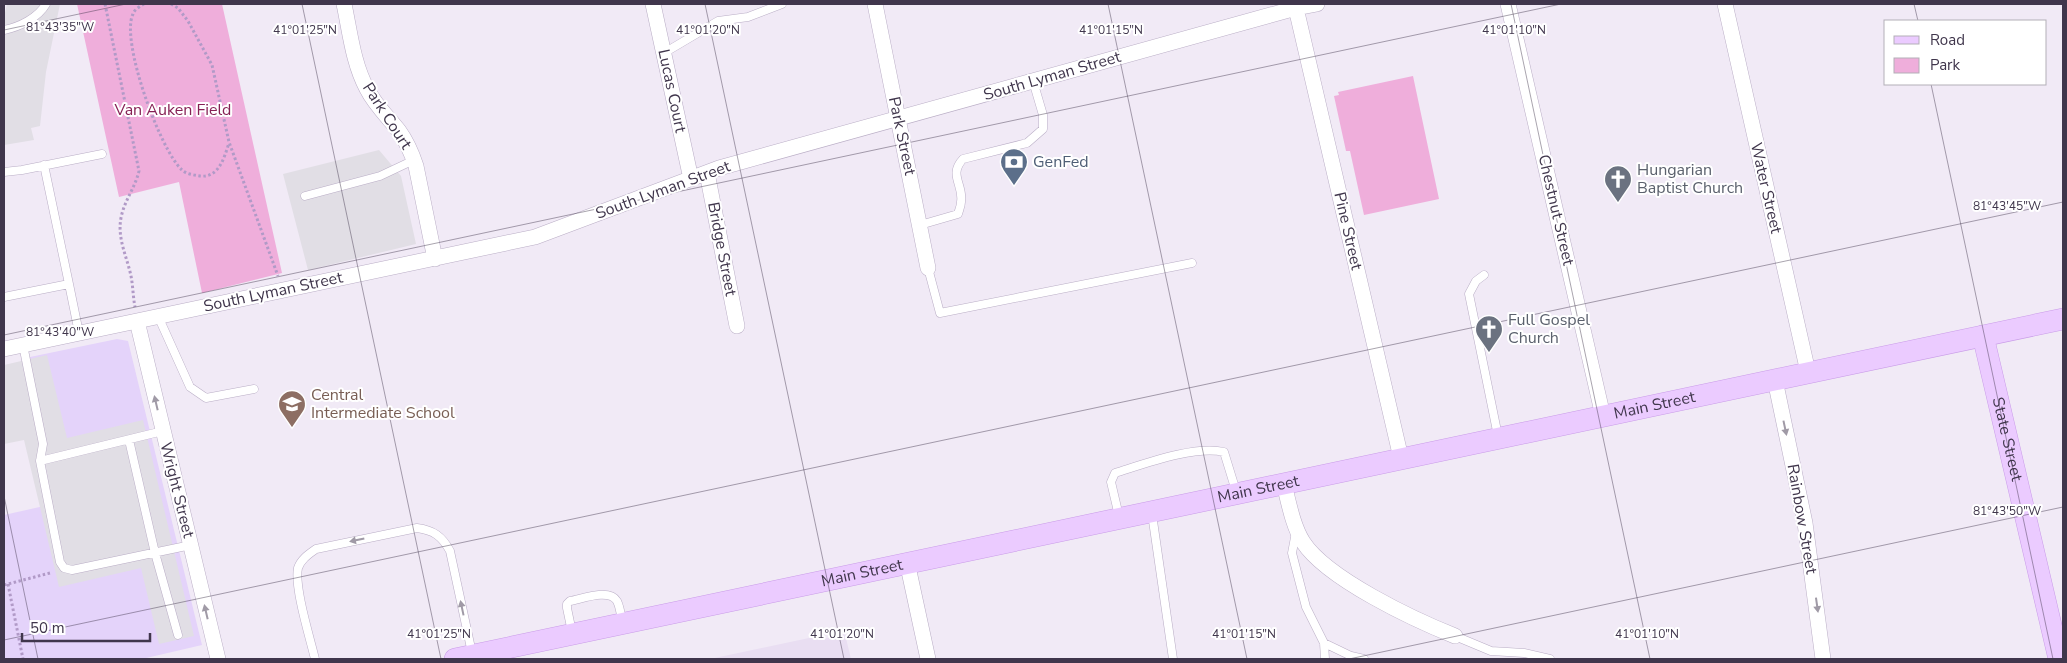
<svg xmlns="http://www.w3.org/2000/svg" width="2067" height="663" viewBox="0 0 2067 663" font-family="'Nunito Sans',sans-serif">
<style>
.residential{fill:#e9def2}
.commercial{fill:#e4d3fa}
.green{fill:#efaedb}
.parking{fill:#e1dee5}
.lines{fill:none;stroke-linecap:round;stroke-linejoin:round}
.lane-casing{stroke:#baaec6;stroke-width:9}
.street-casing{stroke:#baaec6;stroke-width:16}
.secondary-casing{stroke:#c99ce8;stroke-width:22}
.path{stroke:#b19ac7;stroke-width:3;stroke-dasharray:2.5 2.5;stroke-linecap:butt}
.lane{stroke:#fff;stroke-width:8}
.street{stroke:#fff;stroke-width:15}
.secondary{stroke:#ebcbff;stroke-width:21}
.oneway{fill:#a09aa6}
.ticks{fill:none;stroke:#40364c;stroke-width:1;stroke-opacity:0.45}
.labels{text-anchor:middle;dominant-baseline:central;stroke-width:4;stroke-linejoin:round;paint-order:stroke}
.street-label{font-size:16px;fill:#40364c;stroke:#fff}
.park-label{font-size:16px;fill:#862155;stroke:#fff}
.service-label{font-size:16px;fill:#4e5e75;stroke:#fff;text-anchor:start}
.worship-label{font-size:16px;fill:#5b616d;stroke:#fff;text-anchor:start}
.education-label{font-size:16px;fill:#785e54;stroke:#fff;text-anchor:start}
.ticks-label{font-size:12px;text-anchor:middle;fill:#40364c;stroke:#fff;stroke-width:4;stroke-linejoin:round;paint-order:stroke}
</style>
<rect width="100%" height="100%" fill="#f1eaf6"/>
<path class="residential" d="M845 634 851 659H710L823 635V639Z"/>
<path class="commercial" d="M117 339 128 341 202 645 142 659H4V515L53 504 49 444 30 357Z"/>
<path class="green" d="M77 4H222L282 273 202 293 179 182 119 197Z
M1413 76 1439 199 1364 215 1350 151H1346L1334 96 1339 95 1338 92Z"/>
<path class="parking" d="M7 4H60L46 72 40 126 31 128 34 140 4 145V17Z
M379 150 401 176 416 244 308 270 283 174Z
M47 355 67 438 143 420 194 636 159 644 141 568 59 587 24 440 4 444V365Z"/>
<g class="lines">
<g class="lane-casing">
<path id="lane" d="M4 30C19 27 38 18 46 4
M664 53 718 21 748 17 782 4
M4 172 22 170 102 154
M305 196 380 176 414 160
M920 225 958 214C959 210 961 206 961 202 964 185 948 175 963 159L1027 143 1043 129V115L1033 81
M928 268 940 313 1192 263
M1484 275 1476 281 1469 294 1498 436
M69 284 79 333
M4 297 69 284 44 165
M158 316 190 387 206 398 254 389
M23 345 43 444 40 461 60 562 64 568 72 570 191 545
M129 440 155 553 178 635
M40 461 163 431
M1152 514 1173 659
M1119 516 1111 482 1115 473C1144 464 1195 445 1224 452L1236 491
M1296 532 1292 553 1306 607 1324 643 1351 656 1364 659
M572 632 567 608V604L570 601C582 599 609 588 617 601 620 607 621 615 622 621
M1455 636 1491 651 1524 653 1550 659
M1324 643 1325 659
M315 659C310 638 294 587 298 568 301 559 309 554 316 549L417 528C433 530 442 536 450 551L472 653"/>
</g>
<g class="street-casing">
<path id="street" d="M344 4C350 32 353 63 367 89 375 105 388 117 399 131 407 142 412 154 416 166L435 259
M653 4 691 179
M875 4 928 268
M1295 4 1401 458
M1508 4 1603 416
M1725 4 1808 372
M707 173 737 326
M137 321 218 659
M4 349 535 237 719 168 1296 8 1317 4
M1775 380 1805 523 1823 659
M1284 484C1289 504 1293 526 1303 542 1327 579 1415 620 1455 636
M907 562 928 659"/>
</g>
<g class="secondary-casing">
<g id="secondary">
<path id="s1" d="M1983 336 2059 659"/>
<path id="s2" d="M455 659 2063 319"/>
</g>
</g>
<path class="path" d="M105 4 139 171C135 188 124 201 121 218 117 238 127 257 131 276 133 286 133 297 135 307
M144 4C140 6 134 10 133 14 120 40 160 150 182 170 186 174 194 175 200 176 219 178 224 158 229 143
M171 4 178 8 188 21 212 65 229 142 278 276
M8 584 23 659
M4 585 50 573"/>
<use href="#lane" class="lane"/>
<use href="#street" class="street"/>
<use href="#secondary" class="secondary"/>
</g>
<defs><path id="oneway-solid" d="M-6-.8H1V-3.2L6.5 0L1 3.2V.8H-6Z" transform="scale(1.25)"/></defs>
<g class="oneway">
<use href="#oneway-solid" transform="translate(156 403) rotate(-103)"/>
<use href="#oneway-solid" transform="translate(1785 428) rotate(78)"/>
<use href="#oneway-solid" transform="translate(357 540) rotate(168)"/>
<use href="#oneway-solid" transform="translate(1817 605) rotate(82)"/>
<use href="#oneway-solid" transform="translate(462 608) rotate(-102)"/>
<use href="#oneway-solid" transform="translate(206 612) rotate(-103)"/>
</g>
<path class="ticks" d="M302 4 441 659M705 4 844 659M1108 4 1247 659M1511 4 1650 659M1914 4 1918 21M4 30 126 4M1931 84 2053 659M4 335 1561 4M4 496 38 659M4 640 2063 202M1349 659 2063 507"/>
<defs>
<g id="bank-pin" transform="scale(1.4375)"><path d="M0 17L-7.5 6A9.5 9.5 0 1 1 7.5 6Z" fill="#5c6f8a" stroke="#fff"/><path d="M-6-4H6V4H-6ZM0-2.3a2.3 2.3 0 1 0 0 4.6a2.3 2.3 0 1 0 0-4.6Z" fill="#fff"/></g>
<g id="church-pin" transform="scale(1.4375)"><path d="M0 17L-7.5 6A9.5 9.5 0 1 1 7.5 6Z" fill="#6b7280" stroke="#fff"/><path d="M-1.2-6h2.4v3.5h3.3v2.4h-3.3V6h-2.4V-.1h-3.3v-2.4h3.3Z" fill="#fff"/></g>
<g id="school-pin" transform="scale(1.4375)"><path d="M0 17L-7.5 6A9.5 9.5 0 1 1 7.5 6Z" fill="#8d6e63" stroke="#fff"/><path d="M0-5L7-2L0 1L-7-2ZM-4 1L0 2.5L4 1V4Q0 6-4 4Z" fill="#fff"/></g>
</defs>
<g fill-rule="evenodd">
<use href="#bank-pin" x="1014" y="162"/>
<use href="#church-pin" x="1618" y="179"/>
<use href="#church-pin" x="1489" y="329"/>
<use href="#school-pin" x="292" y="404"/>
</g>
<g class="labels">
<g class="street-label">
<text transform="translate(1052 76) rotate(-16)">South Lyman Street</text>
<text transform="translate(672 91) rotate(78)">Lucas Court</text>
<text transform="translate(387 116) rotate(57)">Park Court</text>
<text transform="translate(902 136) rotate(78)">Park Street</text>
<text transform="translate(1766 188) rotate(77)">Water Street</text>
<text transform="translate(663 190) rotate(-20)">South Lyman Street</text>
<text transform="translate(1556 210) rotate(77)">Chestnut Street</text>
<text transform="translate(1348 231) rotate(77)">Pine Street</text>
<text transform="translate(722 249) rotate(79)">Bridge Street</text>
<text transform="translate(273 292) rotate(-12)">South Lyman Street</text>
<text stroke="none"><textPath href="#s2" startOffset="1226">Main Street</textPath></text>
<text stroke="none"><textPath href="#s1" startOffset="106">State Street</textPath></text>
<text stroke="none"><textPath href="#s2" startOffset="821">Main Street</textPath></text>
<text transform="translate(177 490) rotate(76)">Wright Street</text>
<text transform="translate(1802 519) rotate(80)">Rainbow Street</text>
<text stroke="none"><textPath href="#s2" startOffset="416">Main Street</textPath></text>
</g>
<g class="park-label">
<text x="173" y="110">Van Auken Field</text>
</g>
<g class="service-label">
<text x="1033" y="162">GenFed</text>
</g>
<g class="worship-label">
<text x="1637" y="170">Hungarian<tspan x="1637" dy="18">Baptist Church</tspan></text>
<text x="1508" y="320">Full Gospel<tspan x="1508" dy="18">Church</tspan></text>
</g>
<g class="education-label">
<text x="311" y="395">Central<tspan x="311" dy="18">Intermediate School</tspan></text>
</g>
</g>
<g class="ticks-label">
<text x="60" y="31">81°43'35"W</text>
<text x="305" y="34">41°01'25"N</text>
<text x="708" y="34">41°01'20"N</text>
<text x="1111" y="34">41°01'15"N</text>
<text x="1514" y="34">41°01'10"N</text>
<text x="2007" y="210">81°43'45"W</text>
<text x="60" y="336">81°43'40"W</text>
<text x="2007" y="515">81°43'50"W</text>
<text x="439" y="638">41°01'25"N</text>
<text x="842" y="638">41°01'20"N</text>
<text x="1244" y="638">41°01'15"N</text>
<text x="1647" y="638">41°01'10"N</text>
</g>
<rect width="2067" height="663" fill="none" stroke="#40364c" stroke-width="10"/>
<rect x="1884" y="20" width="162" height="65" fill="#ffffff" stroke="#b3afb7"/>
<rect x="1894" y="36" width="25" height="8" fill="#ebcbff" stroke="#b3afb7"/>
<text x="1930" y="45" font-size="15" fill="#40364c">Road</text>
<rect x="1894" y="58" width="25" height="15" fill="#efaedb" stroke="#b3afb7"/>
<text x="1930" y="70" font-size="15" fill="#40364c">Park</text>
<path d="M22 633v8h128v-8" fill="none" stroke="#40364c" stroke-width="2.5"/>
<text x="30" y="633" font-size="15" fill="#40364c" stroke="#ffffff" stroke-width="4" paint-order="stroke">50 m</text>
</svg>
